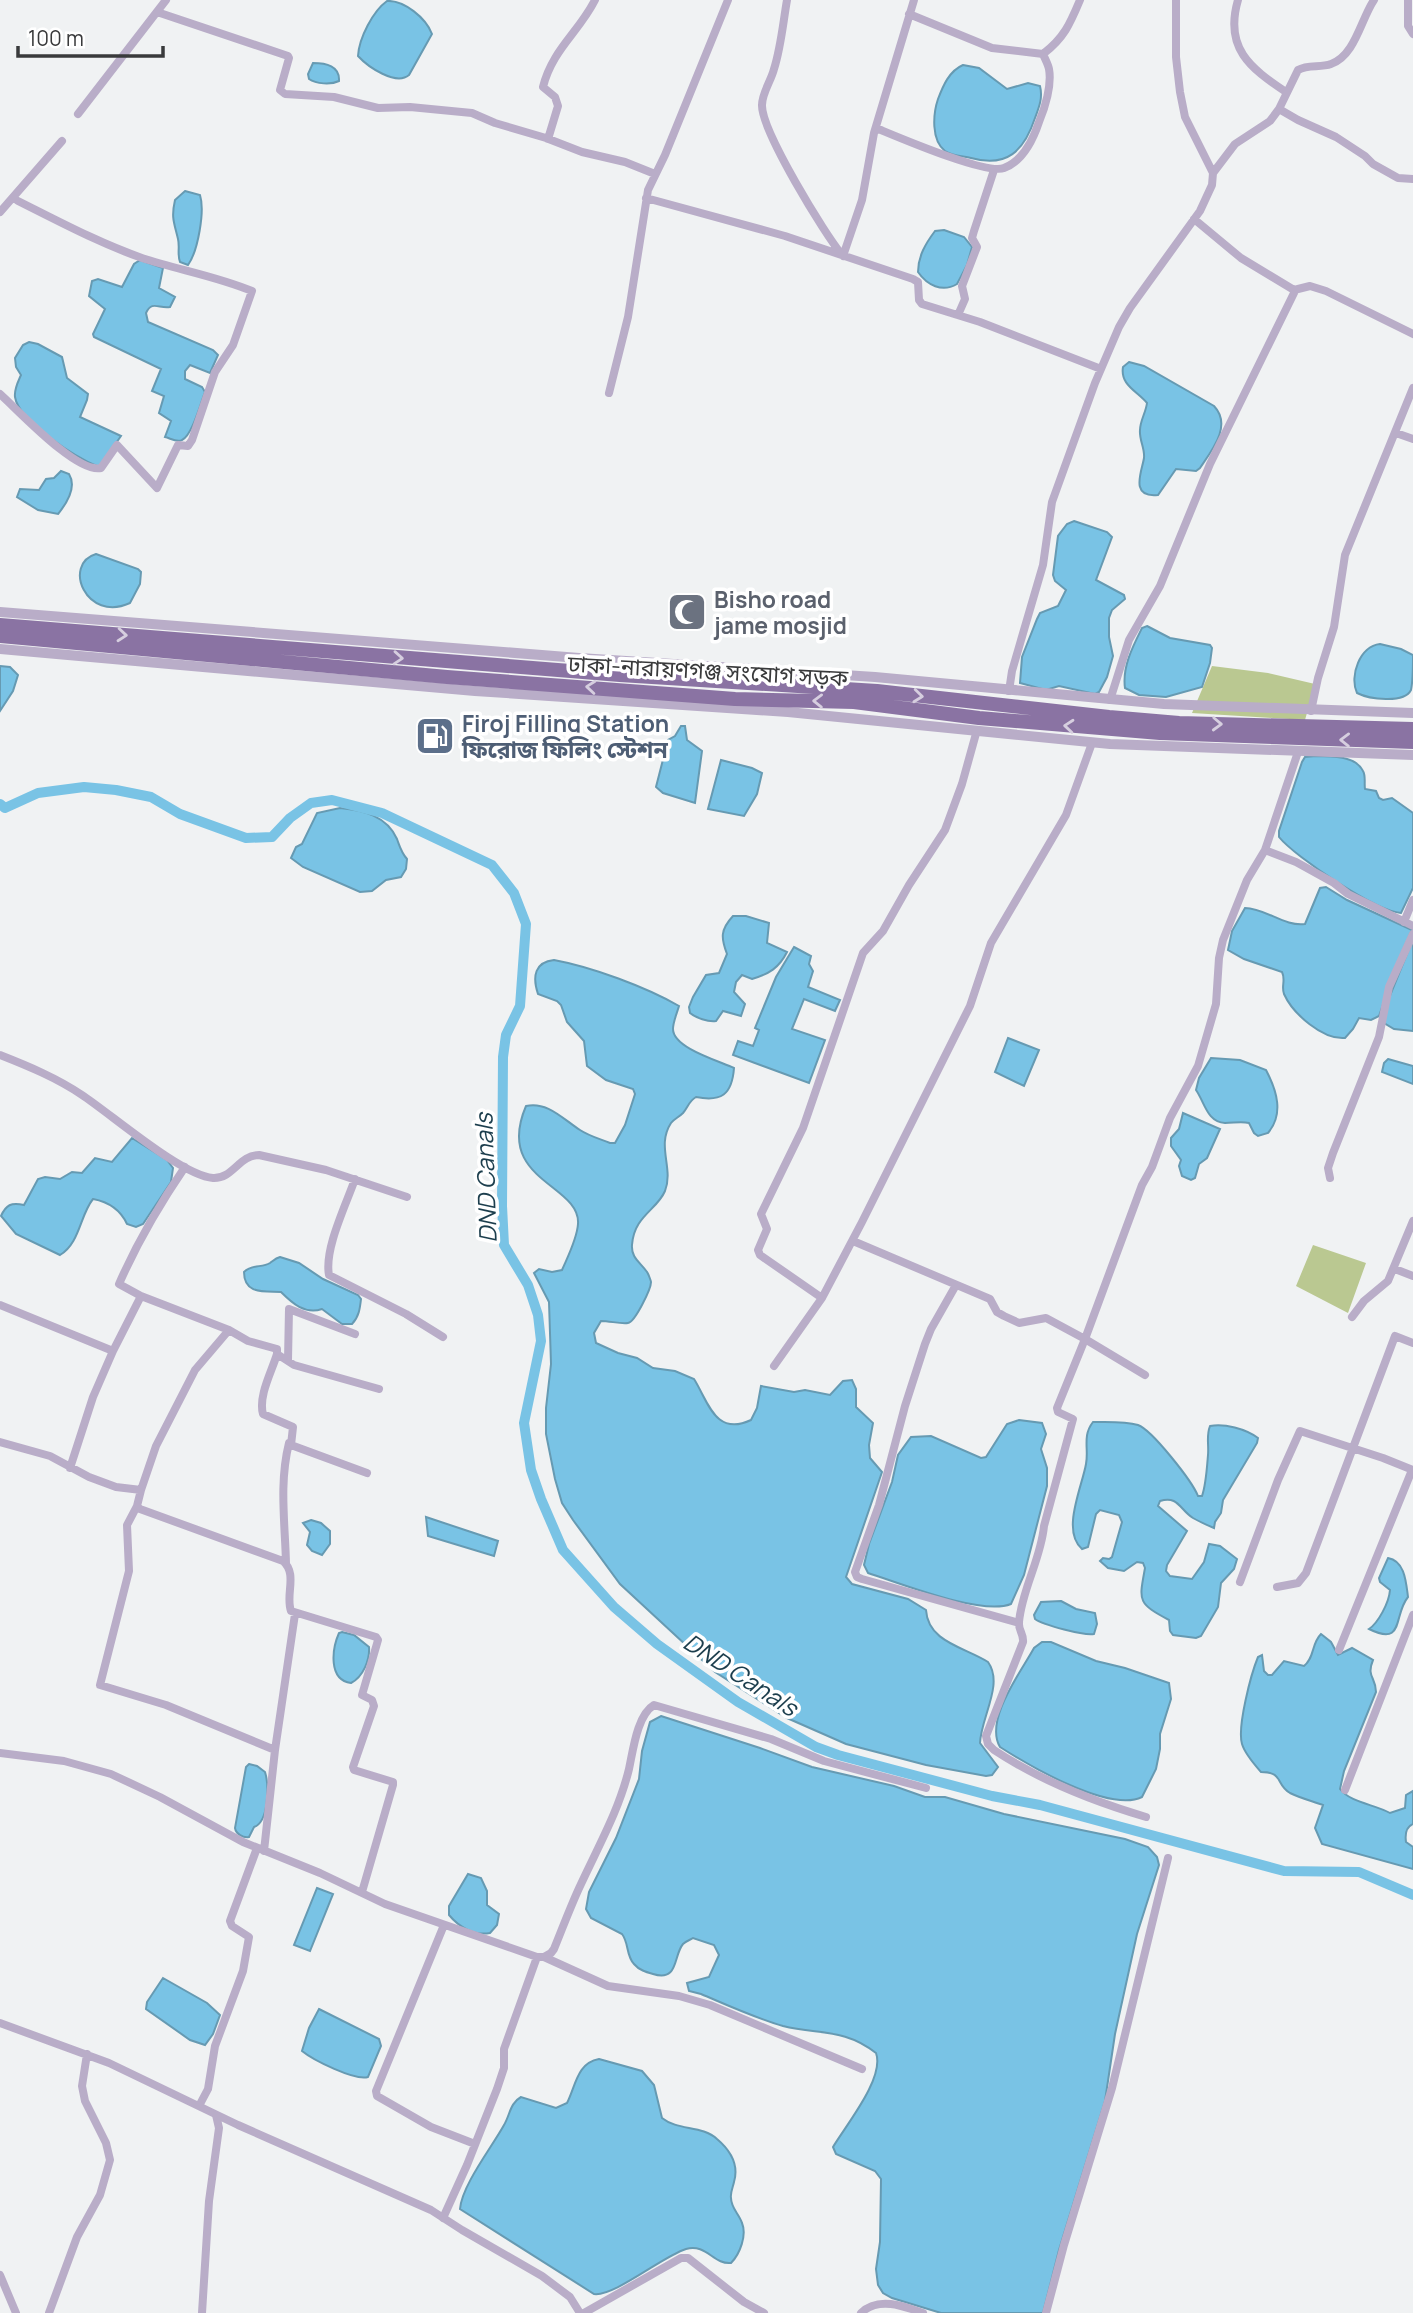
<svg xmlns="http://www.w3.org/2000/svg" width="1413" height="2313" viewBox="0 0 1413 2313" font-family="Manrope,'Noto Sans Bengali',sans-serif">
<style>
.green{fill:#bac891}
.water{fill:#79c3e5;stroke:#669ab2;stroke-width:2}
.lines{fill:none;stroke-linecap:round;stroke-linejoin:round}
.canal{stroke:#79c3e5;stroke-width:10}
.minor{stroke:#b9adc8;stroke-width:8}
.tertiary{stroke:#b9adc8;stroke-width:10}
.primary{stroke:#8a73a3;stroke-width:14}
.oneway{stroke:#d6cedf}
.labels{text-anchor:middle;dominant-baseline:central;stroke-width:7;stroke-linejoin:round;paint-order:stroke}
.worship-label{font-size:23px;font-weight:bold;fill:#5b616d;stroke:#fff;text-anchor:start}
.street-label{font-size:23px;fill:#393a3b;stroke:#fff}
.service-label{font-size:23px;font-weight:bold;fill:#4e5e75;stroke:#fff;text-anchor:start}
.water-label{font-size:24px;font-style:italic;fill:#1c3e4d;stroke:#fff}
</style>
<rect width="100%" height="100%" fill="#f0f2f3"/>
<path class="green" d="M1212 666 1268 673 1315 684 1305 720 1192 713Z
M1313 1245 1366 1263 1348 1313 1296 1286Z"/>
<path class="water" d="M387 1C404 0 426 18 432 34L409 75C396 86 368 67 358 56 359 38 373 11 387 1Z
M313 63C326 63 340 66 339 81 331 85 316 84 309 79L308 74Z
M963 65 979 68 1007 89 1028 83 1040 86C1043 98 1039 107 1035 118 1024 151 1007 168 971 158 963 156 952 156 945 151 931 140 933 114 938 99 943 86 949 71 963 65Z
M185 191 200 195C205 211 198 251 188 265L180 262C177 254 180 247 178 239 174 222 171 218 175 200Z
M944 230 964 237 972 247 967 265 957 284C942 293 927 285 918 272 918 256 926 243 935 231Z
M140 260 163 268 159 288 175 297 170 307C159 309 152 300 146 313L148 322 213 350 218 355 210 373 190 365 185 371V379L202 387 205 392C201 402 192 436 182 440 177 443 170 438 165 437L171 421 159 413 164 396 152 391 161 369 94 337 93 334 105 309 89 296 92 281 98 279 122 287 134 264Z
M29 342 38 344 62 357 67 378 88 394 87 400 80 417 121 436 99 467C77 458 19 422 15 397 14 389 18 382 21 375L16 367 15 358 23 345Z
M1129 362 1144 366 1214 406C1232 425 1213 449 1200 468L1196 471 1176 469 1158 495C1129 498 1142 471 1144 458 1145 448 1139 440 1140 430 1140 421 1146 412 1147 403 1137 391 1120 385 1123 367Z
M61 471 69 474C77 487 67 503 58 514L38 510 17 497 20 489 39 490 46 479 54 478Z
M1074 521 1107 532 1112 537 1096 580 1124 595 1125 599 1112 610 1109 618V637L1113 656 1107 677 1099 692 1095 694 1059 686 1046 690 1020 683 1022 657 1037 619 1040 613 1058 606 1066 590 1055 581 1053 575 1058 536 1067 524Z
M96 554 138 569 141 572 140 584 130 603C86 623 62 564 96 554Z
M1147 626 1170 638 1210 645 1212 648 1210 663 1202 687 1166 697 1139 695 1125 688C1122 667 1133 646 1142 628Z
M1380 644 1401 649 1413 655C1413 665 1413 681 1411 690 1404 704 1369 699 1357 693 1349 676 1360 646 1380 644Z
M0 666 10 667 18 675 13 691 0 711Z
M681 726H685L687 740 702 751 695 803 663 793 656 787 668 740 675 736Z
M1316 756C1332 757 1355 755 1363 771 1366 776 1364 783 1365 789L1376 791 1379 798 1383 800 1392 798 1413 813V888L1401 913C1376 911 1295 857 1279 837V831L1302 762 1305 757Z
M721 760 752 768 762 773 757 794 744 816 708 809Z
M340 808C363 810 387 816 397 839 400 847 401 852 407 859L406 869 401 877 386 880 372 891 360 892 303 867 291 858 296 847 302 844 317 813Z
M1326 887 1347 900 1412 930 1399 959 1379 1016 1371 1020 1359 1018 1353 1029 1345 1038C1323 1040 1293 1014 1284 994 1281 986 1286 980 1282 972L1244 959 1228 950 1232 931 1245 908C1265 908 1285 927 1305 924L1320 888Z
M733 916H746L769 923 767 943 787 952C779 968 769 974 752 979L742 975 736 982 734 992 745 1004 741 1016 723 1011 716 1021C708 1022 696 1018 690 1013L689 1007 693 997 706 975 719 973 727 954C721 938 720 930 733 916Z
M1413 939V1031L1394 1029 1384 1023 1389 998Z
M794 947 811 956 809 964 813 971 808 987 840 1000 835 1011 804 999 792 1029 825 1040 809 1083 733 1055 738 1041 753 1046 759 1030 755 1028 776 977Z
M554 960C592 967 646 987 679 1006 677 1013 673 1022 673 1029 673 1048 719 1061 734 1068 732 1095 721 1102 696 1097 689 1101 688 1107 683 1113 679 1117 674 1119 671 1123 656 1146 674 1168 665 1191 657 1210 634 1216 632 1245 631 1258 640 1262 647 1272 648 1273 651 1281 651 1282 651 1289 635 1322 628 1323 620 1324 610 1321 601 1321L594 1333 596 1343 618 1353 637 1358 653 1368 675 1371 694 1379C708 1401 715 1437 751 1420L757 1408 761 1386 794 1392 805 1390 830 1395 843 1381 852 1380 856 1389V1407L873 1423 869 1445 870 1458 882 1472 846 1577 852 1584 908 1599 926 1610C928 1642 964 1647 988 1662 1004 1684 981 1717 980 1743L998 1767 992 1775 986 1776 926 1765 846 1744 787 1718 715 1672 620 1584 573 1520 562 1503 555 1479 546 1434V1408L551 1364 549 1302 534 1273 539 1269 552 1272 562 1270C568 1256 577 1239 578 1224 581 1184 494 1181 526 1106 547 1101 563 1119 580 1130 589 1136 600 1139 610 1143H615L625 1125 635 1094 633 1089 606 1080 587 1066 584 1041 567 1022 561 1005 557 1001 538 994C532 976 535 962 554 960Z
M1008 1038 1039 1050 1024 1086 995 1072Z
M1211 1058 1240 1060 1266 1070C1277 1091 1284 1114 1268 1133L1258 1136 1254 1133 1249 1123C1241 1121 1234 1123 1225 1123 1207 1122 1205 1103 1196 1090L1199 1078Z
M1388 1059 1413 1066V1084L1382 1072 1384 1063Z
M1183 1113 1220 1129 1207 1158 1199 1164 1195 1178 1191 1180 1182 1176 1179 1166 1181 1160 1171 1146V1138L1179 1129Z
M132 1138 167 1160 173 1168 171 1182 143 1224 136 1227 127 1224C121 1211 109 1202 93 1199 80 1215 80 1243 60 1255L16 1234 1 1216C6 1205 11 1202 24 1205L38 1179 45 1177 60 1179 72 1172 82 1173 95 1158 112 1162Z
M280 1257 299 1263 323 1279 358 1295 361 1299C360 1308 359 1317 352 1324H342L322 1309C305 1315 292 1303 281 1292 265 1291 244 1295 244 1272 252 1264 262 1268 270 1263 274 1260 276 1258 280 1257Z
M1019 1420 1042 1423 1046 1434 1041 1449 1047 1468V1486L1024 1575 1011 1604C981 1616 900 1583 868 1573L864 1565 869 1544 892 1482 898 1455 911 1437 931 1436 981 1458 986 1457 1007 1424Z
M1093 1422C1107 1422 1125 1421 1138 1425 1152 1430 1192 1481 1198 1496H1202C1206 1485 1207 1467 1208 1455 1209 1444 1206 1436 1210 1426 1224 1423 1246 1429 1258 1438L1257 1443 1223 1500 1221 1513 1215 1522 1214 1528C1207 1525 1200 1522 1193 1518 1180 1510 1178 1495 1160 1501L1158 1506 1187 1531 1167 1565 1166 1571 1170 1576 1192 1579 1204 1562 1209 1544 1220 1546 1237 1559 1234 1569 1221 1583 1218 1607 1201 1636 1196 1638 1173 1635 1170 1631 1169 1620C1137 1603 1139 1601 1145 1568L1143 1563 1137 1562 1124 1571 1108 1568 1100 1561 1103 1558 1109 1559 1112 1557 1122 1522 1119 1515 1100 1510 1096 1514 1088 1547 1082 1549C1061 1531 1082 1487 1086 1464 1089 1449 1082 1436 1093 1422Z
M426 1517 498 1541 494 1556 428 1536Z
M311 1520 321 1523 330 1531V1544L322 1555 312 1551 307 1545 310 1532 303 1523Z
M1388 1558C1405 1561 1406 1582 1408 1597 1393 1615 1405 1647 1369 1629 1378 1623 1389 1603 1390 1590L1380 1582 1379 1578Z
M1061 1601 1076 1609 1095 1613 1097 1624 1094 1634C1085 1636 1043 1625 1035 1619L1034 1615 1041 1602Z
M342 1632 354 1635 369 1647C370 1660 363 1677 351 1683 328 1680 332 1649 339 1633Z
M1321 1634 1331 1642 1338 1655 1352 1648 1373 1660C1366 1677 1376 1677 1376 1692L1344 1771 1340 1789C1351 1803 1374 1804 1390 1813L1405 1808 1406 1795 1413 1791V1824C1406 1827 1405 1835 1406 1842L1413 1847V1869L1322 1844 1315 1828 1323 1805C1312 1801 1300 1798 1290 1793 1275 1784 1284 1772 1261 1772 1254 1764 1245 1754 1242 1744 1237 1727 1251 1674 1258 1657L1262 1655 1264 1671 1268 1675H1272L1284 1661 1304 1666C1315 1657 1311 1644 1321 1634Z
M1042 1642H1051L1096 1661 1125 1668 1169 1683 1171 1699 1160 1734V1749L1156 1769 1142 1797C1109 1813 1028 1765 1000 1747 984 1720 1021 1672 1034 1648Z
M661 1716 760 1748 812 1767 894 1786 925 1797H945L1004 1814 1125 1839 1148 1847 1157 1857 1159 1865 1137 1934 1115 2034 1105 2101 1059 2250 1043 2313H941L892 2298 883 2293 878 2285 876 2269 880 2242 881 2179 875 2171 836 2154 833 2147C846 2125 885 2078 876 2053 844 2028 819 2035 783 2026 755 2018 727 2005 701 1994L689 1991 687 1983 709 1977 719 1955 714 1945 693 1938C690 1940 686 1941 683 1944 673 1956 679 1982 653 1974 646 1972 639 1970 634 1964 626 1956 629 1943 622 1934L591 1918 586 1909 589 1892 616 1838 639 1779 642 1751 650 1722Z
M249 1764 257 1766 265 1772C269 1785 269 1822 254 1827L249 1837C243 1838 236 1834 235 1828L246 1767Z
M468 1874 481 1878 487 1891V1905L499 1914 497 1925 490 1933C474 1936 459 1927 449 1915V1906Z
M317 1888 333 1894 310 1951 294 1945Z
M163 1978 207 2003 220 2015 213 2034 205 2045 190 2040 146 2009 147 2002Z
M319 2009 379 2039 381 2046 368 2077C355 2081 313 2060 302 2051L309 2028Z
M599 2059 642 2071 654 2085 662 2118C678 2131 702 2125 717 2139 730 2150 739 2165 734 2182 733 2187 730 2193 731 2198 731 2208 739 2214 742 2223 747 2235 740 2254 731 2263 714 2265 706 2243 686 2249 663 2256 614 2297 594 2294L460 2209C462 2185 492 2147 504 2125 510 2115 510 2103 521 2097L556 2108 567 2103C576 2085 577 2063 599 2059Z"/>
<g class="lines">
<path class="canal" d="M0 804 5 808 38 793 84 787 116 790 151 797 180 814 246 838 272 837 290 818 311 803 332 800 382 813 492 865 514 893 526 924 520 1006 506 1035 503 1057 502 1206 504 1245 528 1285 538 1315 541 1341 524 1423 531 1470 541 1499 563 1550 614 1607 657 1644 738 1702 816 1747 838 1755 992 1796 1040 1805 1284 1871 1359 1872 1413 1895"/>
<path class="minor" d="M787 0C783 23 781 47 774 69 771 81 762 93 762 105 761 130 825 235 843 256L862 200 874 133 914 0
M1238 0C1224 48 1250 68 1286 92
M1408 0V26L1413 34
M157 12 288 56 289 58 280 90 285 94 334 97 378 108 410 107 472 113 495 123 546 138 582 152 625 162 655 174
M909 14 992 48 1043 54C1064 38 1070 24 1080 0
M1279 109 1298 70C1308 64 1320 68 1331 64 1355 56 1361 19 1374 0
M78 114 166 0
M876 128C898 137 986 175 1004 168 1023 161 1033 140 1039 122 1045 108 1052 85 1049 69 1048 64 1045 59 1043 54
M548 139 558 106 555 97 543 87C552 50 579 32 595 0
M1213 173 1235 144 1270 121 1279 109 1298 120 1336 137 1365 156 1373 164 1398 178 1413 179
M646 198 785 236 913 279 918 282 919 300 922 304 980 322 1101 369
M0 212 62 141
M1294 290 1310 286 1326 291 1413 334
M958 315 965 299 962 286 977 247 972 238 974 231 994 170
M609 393 628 317 648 190 665 155 728 0
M0 394C18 410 77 474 101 468L117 445 157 488 178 445 188 446 192 440 215 372 233 345 252 291C216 276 179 270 142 258 99 243 58 221 18 201
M1396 433 1413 439
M1009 691 1012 671 1043 565 1052 502 1095 383 1119 327 1130 308 1200 211 1212 185 1213 173 1185 117 1180 92 1176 57V0
M1110 700 1129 640 1160 586 1210 464 1294 293V290L1241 258 1194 219
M1311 711 1318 678 1334 627 1345 555 1413 388
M1265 850 1296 862 1334 883 1348 894 1413 926
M1404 922 1413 900
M0 1055C28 1066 57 1078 82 1095 111 1114 182 1176 213 1178 233 1179 239 1155 259 1155L326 1170 407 1197
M1330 1178 1328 1168 1333 1153 1379 1037 1389 987 1413 934
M355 1179C346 1205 324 1249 329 1275L406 1314 443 1337
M853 1241 990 1299 997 1312 1004 1316 1019 1323 1046 1318 1085 1339 1142 1185 1152 1167 1170 1118 1198 1066 1216 1004 1219 958 1223 940 1247 880 1265 850 1298 752
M1395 1269 1413 1276
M956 1285 931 1329 925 1344 905 1406 879 1505 855 1572 857 1577 862 1579 1019 1623
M141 1296 119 1284C137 1243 159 1205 185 1167
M822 1298 760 1255 758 1250 767 1229 761 1214 803 1128 863 953 883 931 909 885 945 830 962 784 977 730
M0 1305 113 1351 93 1397 70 1468
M1352 1317 1364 1301 1388 1281 1413 1221
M113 1351 141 1296 229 1330 248 1341 277 1349V1354L294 1365 379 1389
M277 1354C272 1371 258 1396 263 1414L293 1427 291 1445 367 1473
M288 1360 289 1309 355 1334
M774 1366 822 1298 862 1222 970 1006 991 943 1066 815 1092 743
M1145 1375 1085 1339 1057 1408 1058 1412 1073 1419 1044 1526C1041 1559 1022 1589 1019 1622 1018 1630 1024 1634 1023 1642L986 1736 988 1744 994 1750C1041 1781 1092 1801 1146 1817
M0 1442 50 1456 89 1477 116 1487 141 1490 137 1506 140 1509 283 1561C298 1574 285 1595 291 1611L376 1637 378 1640 376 1647 362 1695 372 1700 374 1706 353 1767 354 1770 393 1782V1785L362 1892
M141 1490 156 1446 195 1370 229 1330
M137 1506 127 1525 129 1571 100 1685 166 1705 275 1750
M286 1563C285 1523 279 1483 289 1443
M1240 1582 1278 1480 1300 1431 1383 1458 1413 1470
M1277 1587 1298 1583 1306 1573 1395 1336 1413 1343
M1339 1650 1412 1470
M0 1753 64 1761 111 1774 160 1797 243 1842 320 1873 385 1904 537 1957H544L608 1986 679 1996 710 2005 862 2069
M1345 1790 1413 1615
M264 1851 275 1750 295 1614
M444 1925 376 2091 377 2096 431 2127 475 2144
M544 1957 551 1953 554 1949C563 1927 571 1905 581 1884 599 1845 619 1810 629 1769 633 1751 637 1715 654 1705L771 1739 824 1761 926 1788
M0 2023 109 2063 238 2125 431 2210 462 2230 542 2276 570 2297 580 2313
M199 2106 208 2089 215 2046 243 1971 249 1937 232 1926 230 1921 257 1848
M443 2218 467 2165 497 2089 504 2068V2049L537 1957
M0 2275 16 2313
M49 2313 77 2237 100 2195 110 2160 106 2143 85 2101 82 2086 87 2054
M202 2313 209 2201 219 2128 216 2115
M584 2313 681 2258H688L744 2302 764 2313
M861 2313C878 2296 904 2306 923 2313
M1046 2313 1064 2245 1112 2088 1168 1858"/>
<path class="tertiary" d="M0 612 579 658 875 677 1164 704 1413 713
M0 649 475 691 788 712 1110 744 1413 755"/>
<path class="primary" d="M0 625 620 675 877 691 1109 717 1179 723 1413 729
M0 636 447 677 735 699 854 702 979 718 1160 733 1413 742"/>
</g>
<defs><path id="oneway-chevron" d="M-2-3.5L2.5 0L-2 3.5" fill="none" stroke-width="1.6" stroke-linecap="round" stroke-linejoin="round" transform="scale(1.75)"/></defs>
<g class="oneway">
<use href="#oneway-chevron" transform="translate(122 635) rotate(5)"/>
<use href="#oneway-chevron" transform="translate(398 658) rotate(4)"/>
<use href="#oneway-chevron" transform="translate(591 687) rotate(-175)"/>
<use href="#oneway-chevron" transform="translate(918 696) rotate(6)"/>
<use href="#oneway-chevron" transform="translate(818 701) rotate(-179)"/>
<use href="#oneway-chevron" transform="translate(1217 724) rotate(2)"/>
<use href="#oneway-chevron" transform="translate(1069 726) rotate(-175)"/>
<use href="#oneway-chevron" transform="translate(1345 740) rotate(-179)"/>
</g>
<defs>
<g id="mosque-square" transform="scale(2.0125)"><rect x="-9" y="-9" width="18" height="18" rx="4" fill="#6b7280" stroke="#fff"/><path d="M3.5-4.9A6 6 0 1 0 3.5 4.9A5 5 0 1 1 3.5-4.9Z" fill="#fff"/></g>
<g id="fuel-square" transform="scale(2.0125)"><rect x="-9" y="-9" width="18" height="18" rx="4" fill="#5c6f8a" stroke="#fff"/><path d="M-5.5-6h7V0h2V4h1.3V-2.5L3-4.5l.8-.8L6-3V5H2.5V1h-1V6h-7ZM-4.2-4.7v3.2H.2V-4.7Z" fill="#fff"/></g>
</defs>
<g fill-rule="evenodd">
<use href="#mosque-square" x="687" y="612"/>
<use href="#fuel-square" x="435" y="736"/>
</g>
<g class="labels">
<g class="worship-label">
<text x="714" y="599">Bisho road<tspan x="714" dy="26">jame mosjid</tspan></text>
</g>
<g class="street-label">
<text transform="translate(708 670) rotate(3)">ঢাকা-নারায়ণগঞ্জ সংযোগ সড়ক</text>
</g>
<g class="service-label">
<text x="462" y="723">Firoj Filling Station<tspan x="462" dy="26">ফিরোজ ফিলিং স্টেশন</tspan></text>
</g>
<g class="water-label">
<text transform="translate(485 1178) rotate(-92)">DND Canals</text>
<text transform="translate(741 1674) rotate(33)">DND Canals</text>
</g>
</g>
<path d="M18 46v10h145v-10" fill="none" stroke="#393a3b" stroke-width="3.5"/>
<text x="28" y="46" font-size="21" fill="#393a3b" stroke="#ffffff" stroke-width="5" paint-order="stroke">100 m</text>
</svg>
